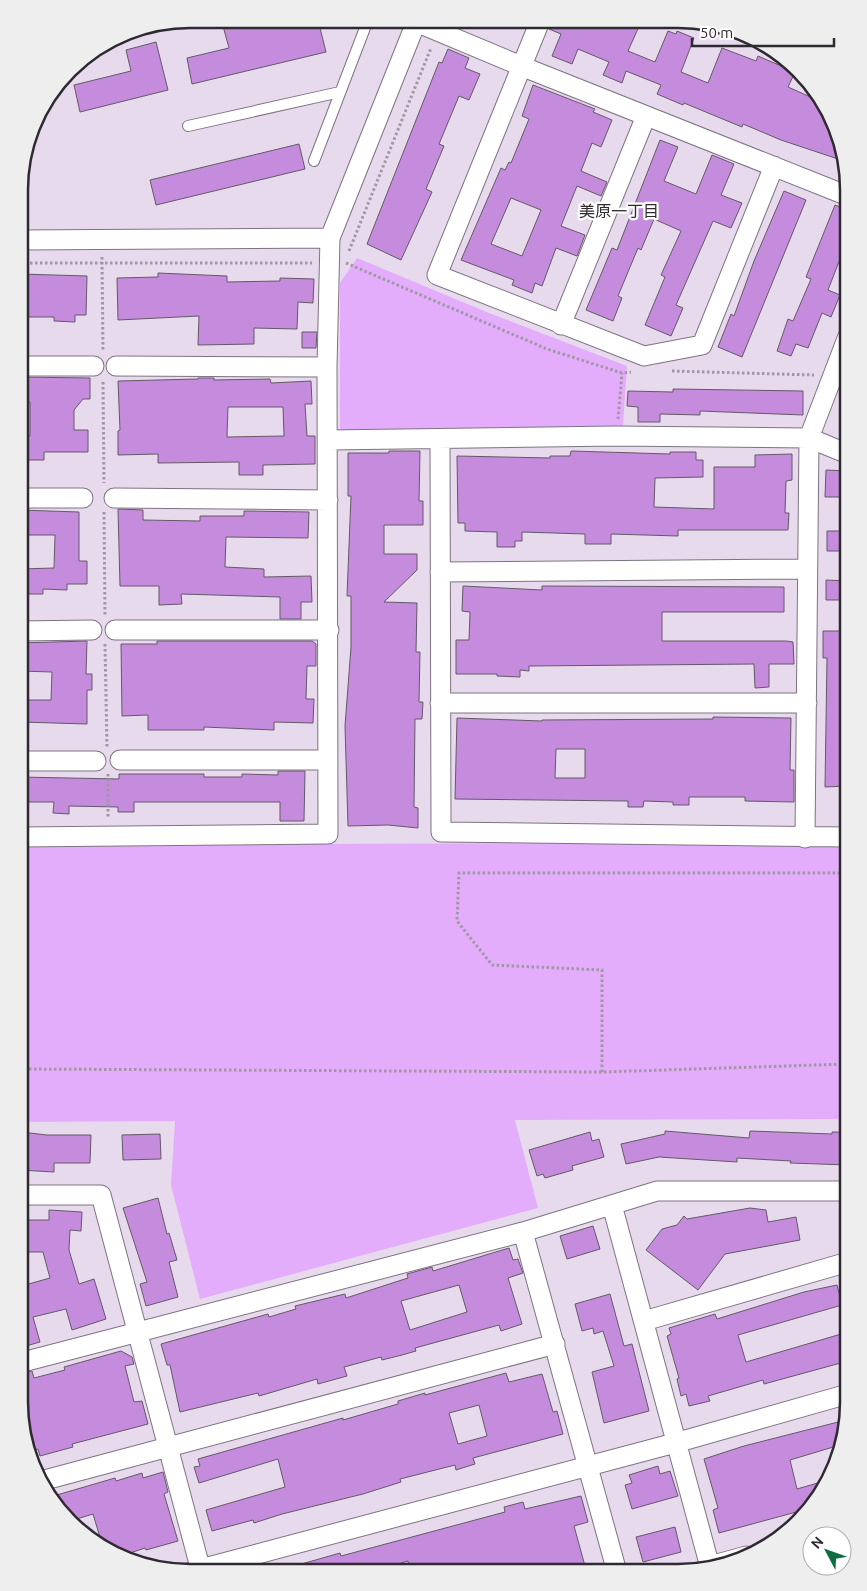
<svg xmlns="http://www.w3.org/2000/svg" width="867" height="1591" font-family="Ubuntu,'Noto Sans JP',sans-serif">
<rect width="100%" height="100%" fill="#e7daec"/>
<!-- green -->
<path fill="#e4adfc" d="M357,258L489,313L627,366L623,426L340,430V283Z
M848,842V1119L515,1120L538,1208L200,1299L171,1185L175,1121L19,1122V845Z"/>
<!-- building -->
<path fill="#c58bdd" stroke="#645968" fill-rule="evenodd" d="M253,19L318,20L326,52L192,84L187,58L229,48L223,26Z
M551,21L641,22L628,51L655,62L668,31L676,34L677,31L694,38L681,72L708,83L722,48L756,61L758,56L795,72L788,87L815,99L839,135L844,161L781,140L743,124L742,127L684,103L683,105L657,94L661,85L626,71L622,83L603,75L609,62L578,49L572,64L552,56L561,34L549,29Z
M156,42L168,90L80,112L74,85L131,71L126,50Z
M448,49L469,58L465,68L480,74L469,100L459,96L439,144L444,146L426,189L432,192L401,260L367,244L439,62L442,63Z
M533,85L595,109L593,112L612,120L601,147L592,143L581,171L607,182L601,196L577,186L561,226L585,235L577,256L556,248L542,286L535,283L532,293L512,285L514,280L461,260L501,168L505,170L509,162L511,163L529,119L522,116ZM511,198L541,210L522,256L491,244Z
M660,140L678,147L664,181L696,194L712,155L734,164L721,195L742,203L731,228L713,221L676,305L683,308L671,336L645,325L665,277L661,275L681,231L654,219L641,250L638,248L618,296L622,298L613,321L586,310L612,248L617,250Z
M299,144L305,169L156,205L150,180Z
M784,191L806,200L742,357L718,347L731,314L734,316L754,261Z
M835,205L848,210V247L845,246L828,290L840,295L831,317L822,313L808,348L796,344L791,356L777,351L788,319L793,321L811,279L806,277Z
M158,273L227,276V282L280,281V278L314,279L313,303L298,302L297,329L254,328V344L198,345L199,316L118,320L117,278L158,277Z
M20,274L87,276L86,315H75V322L54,321V317H20Z
M302,332H317L316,348H302Z
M20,377L90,378V399H83L74,410V430H88V452H44V460H20V436H30V402H20Z
M198,378H214V380L270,379L271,383L311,381L312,404H305L307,436H315V464L263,465V475H239V462L158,463V454L118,455V431L120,430L118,381L198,379ZM228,407H283L284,436L227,437Z
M673,389L803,391V415L700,411V415L660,414V422H638V407L627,406L628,391L673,392Z
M389,451H420L419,501H423V525H384V554H417V570L384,602L417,603L416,652H420L419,702H423L422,719H415L414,807L418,808V828L388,825L348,826L345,726L351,647V596H347L351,496H348V453H389Z
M571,451L670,454V452H696V460H703V477L655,478L654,507L714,509V467H755V455L792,454V480L786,481L785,513H789L788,530H678V536L611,534V544H585V534L522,532V541H515V547H497V532L465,531V523H458L457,456L550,458V456H570Z
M826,470L848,471V497H825Z
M118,509L143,510V520L200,521V516H244V511L309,512L308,538L226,537L225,567L264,569V577L311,576L312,602H301V619H280V597L181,594L182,604L159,605V586H120Z
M20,510L79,512V561H87V584H67V590L43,589V594H20V569L54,568L55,535H20Z
M827,531H848V551H827Z
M826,580L848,581V600H826Z
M463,586L542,590V586L784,587V612H662V641H786L793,642L794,664H769V687L755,688L754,664L529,666V671L520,670V677L497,676V674H456V640H469L470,612L462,611Z
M823,631H848V786L825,787L827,658H823Z
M87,641L86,674H92V690H87V724L20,722V700H51L52,672L20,671V643Z
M157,641H312L316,644V666H307L306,699H314L313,723L274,722V730L204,727V730H148V715L122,716L121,644H157Z
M713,717L791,718L790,770H794V802L745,801V797H689V805H673V802L644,801L643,807H628V801L455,799L457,718L542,721V720L713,719ZM556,749H585V778H555Z
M278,771H305L304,821H280V802H134V812H118V807L69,806V814L53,813L54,802H19V777L119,779V774H204V777H242V774L278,775Z
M665,1131L749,1138L750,1131L832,1134V1132H848V1165L790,1163L791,1161L737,1158V1162L659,1157L626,1164L621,1144L665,1134Z
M21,1132L47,1135H91L90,1163H54V1172L19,1170Z
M590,1132L592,1141L599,1139L604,1157L572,1166L573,1170L545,1178L543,1174L537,1176L529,1150Z
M160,1134L161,1159L123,1160L122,1135Z
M158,1198L167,1234L169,1233L177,1260L169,1262L178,1297L146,1306L140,1284L147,1282L123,1208Z
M750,1208L766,1210L768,1222L796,1217L800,1240L725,1254L698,1290L646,1250L662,1229L677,1225L684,1216L687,1219Z
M49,1210L82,1212L81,1231L70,1230L69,1250L79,1284L94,1279L106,1319L72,1330L66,1309L33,1317L40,1342L26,1346L27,1349L19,1351V1282L24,1281L25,1285L50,1278L43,1252H26V1248H19V1220H49Z
M593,1226L600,1249L567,1259L560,1236Z
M509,1248L513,1260L518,1259L523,1273L508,1278L522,1324L501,1331L499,1325L415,1348L416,1351L402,1355L382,1360L381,1357L344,1367L347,1376L318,1384L317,1379L259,1396L258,1393L180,1412L170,1365H167L161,1344L268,1314L269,1317L296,1309L295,1306L345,1294L346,1298L408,1278L407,1274L432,1267L433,1271ZM459,1285L467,1312L410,1330L401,1301Z
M837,1285L842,1305L738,1335L746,1362L848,1332V1361L764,1384L763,1380L708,1396L710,1401L689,1406L686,1394L681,1396L677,1379L679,1378L667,1336L671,1334L669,1328L715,1314L717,1319L804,1292Z
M610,1294L624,1346L632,1344L649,1411L604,1423L592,1372L614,1366L603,1331L594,1334L593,1328L582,1331L575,1304Z
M121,1351L132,1357L134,1364L125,1366L134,1402L142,1401L148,1424L72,1444L73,1447L40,1456L38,1449L27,1452L19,1401V1374L32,1371L34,1378L65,1370L64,1367Z
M506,1373L509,1382L542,1374L553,1412L557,1411L563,1434L473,1458L475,1464L456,1470L455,1465L400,1479L401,1482L363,1494L282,1514L254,1523L253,1520L212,1531L206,1510L285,1487L278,1459L199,1483L194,1467L200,1466L198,1459L343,1418V1420L398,1404V1401L425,1393V1395ZM479,1405L487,1436L458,1444L449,1413Z
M846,1420L840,1445L790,1460L797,1489L828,1480L811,1508L719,1533L713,1510L718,1508L704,1459L744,1446Z
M658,1466L660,1474L670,1471L678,1496L632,1509L625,1485L632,1483L629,1475Z
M163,1472L168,1492L164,1494L178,1541L146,1550L145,1548L127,1554L102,1544L93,1514L70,1521L54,1505L50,1497L115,1478L116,1481L142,1473L143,1478Z
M581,1496L588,1522L574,1526L585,1566L561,1572L410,1571L408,1561L375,1571H292L291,1567L340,1553L341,1556L505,1512L504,1507L523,1502L525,1509Z
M675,1527L681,1552L643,1562L636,1537Z"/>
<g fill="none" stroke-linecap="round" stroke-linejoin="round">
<defs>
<path id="service" d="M396,20L413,28
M188,126L340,92
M314,161L368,20"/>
<path id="minor" d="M540,21L437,275L644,356L702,345L774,166
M416,22L521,66L848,196
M20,240L330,238L417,20
M561,325L646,116
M20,366H94
M116,366L327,367
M329,440L616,436L809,438L848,454
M440,440L441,832L848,837
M20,498H83
M114,498L328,500
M440,572L807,569
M115,630H329
M20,631L92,630
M440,703H807
M120,760H328
M19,761H96
M19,837L328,834L327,367L330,238
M805,838L809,438L848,336
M19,1195H101L201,1571
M612,1205L710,1567
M523,1232L617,1572
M644,1321L848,1262
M19,1363L523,1232L657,1191H848
M41,1481L555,1344
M710,1566L746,1556
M193,1571L675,1443L848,1394"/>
</defs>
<!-- service casing -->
<use href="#service" stroke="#7e7383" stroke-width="12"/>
<!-- minor casing -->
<use href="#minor" stroke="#7e7383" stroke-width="21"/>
<!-- path -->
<path stroke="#a096a4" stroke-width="3" stroke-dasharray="2.5 2.5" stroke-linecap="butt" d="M349,251L431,48
M102,257L103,351
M20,263H312
M346,263L547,349L622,373L631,372
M672,371L814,375
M103,382L104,483
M618,419L622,373
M104,512L105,616
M105,644L107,748
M108,774V818
M19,1069L602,1072L848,1064
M602,1072V970L492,965L457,921L459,873H848"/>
<!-- service -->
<use href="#service" stroke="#fff" stroke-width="10"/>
<!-- minor -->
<use href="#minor" stroke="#fff" stroke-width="19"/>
</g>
<g text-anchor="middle" stroke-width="4.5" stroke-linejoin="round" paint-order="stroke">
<!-- neighbourhood labels -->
<g font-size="16" fill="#2f2a31" stroke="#fff">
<text x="619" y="217">美原一丁目</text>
</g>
</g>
<!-- crop -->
<path d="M0 0H867V1591H0ZM190 28H678A162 162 0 0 1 840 190V1402A162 162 0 0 1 678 1564H190A162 162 0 0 1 28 1402V190A162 162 0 0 1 190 28Z" fill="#eeeeef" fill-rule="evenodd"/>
<path fill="none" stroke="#2f2a31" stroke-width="2.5" d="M190 28H678A162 162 0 0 1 840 190V1402A162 162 0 0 1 678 1564H190A162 162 0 0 1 28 1402V190A162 162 0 0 1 190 28Z"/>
<!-- north arrow -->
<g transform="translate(827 1551) rotate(311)"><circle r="24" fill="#ffffff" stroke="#acaaad"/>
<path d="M0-4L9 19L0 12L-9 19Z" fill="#0f6d42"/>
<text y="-8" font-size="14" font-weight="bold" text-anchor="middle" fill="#2f2a31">N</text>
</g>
<!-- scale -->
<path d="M692 38v8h142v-8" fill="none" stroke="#2f2a31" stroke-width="2.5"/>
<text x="700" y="38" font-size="15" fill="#2f2a31" stroke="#ffffff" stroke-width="4" paint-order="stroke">50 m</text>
</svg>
